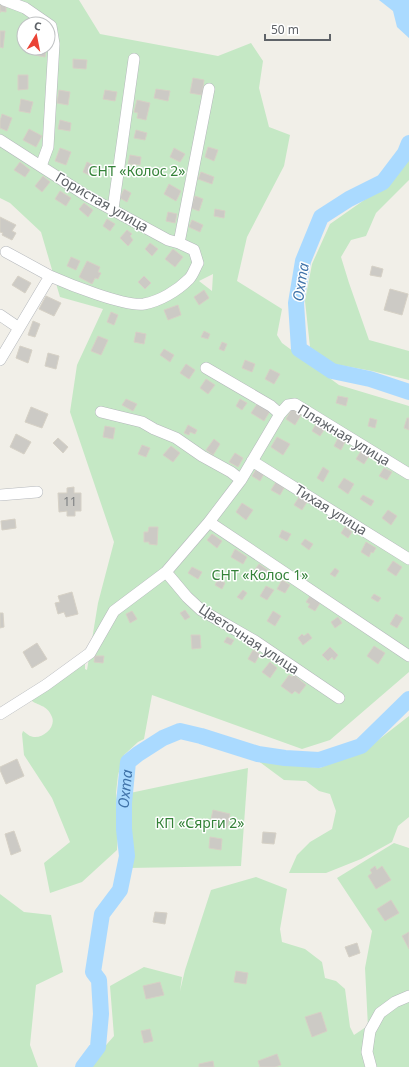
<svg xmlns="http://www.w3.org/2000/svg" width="409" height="1067" font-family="'Noto Sans',sans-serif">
<rect width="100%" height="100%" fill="#f1efe8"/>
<!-- green -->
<path fill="#c5e8c5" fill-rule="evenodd" d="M0,0H79L100,34L218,56L251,43L263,61L259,88L269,127L290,135L284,166L247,237L237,281L282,309L277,335L282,343L339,385L409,406V672L330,740L302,749L152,695L144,739L138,742L124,755L118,775L116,793L119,819L117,850L82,882L50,893L44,863L70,842L52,798L24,755L22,734L23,731C26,733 30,737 34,737C44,738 56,727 52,717C47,704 37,706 31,700L85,663V669L87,670L98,603L114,542L70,412L77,365L103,309L60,297L41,232L10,203L0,198ZM24,24H48V48H24ZM213,274L212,291L199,281Z
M409,154V180L376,213L366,236L351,240L341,257L349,283L369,340L409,351V380L372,371L334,364L310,347L305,301L312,264L330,224L387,184L407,159Z
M409,716V817L398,826L392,842L361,859L326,873H289L297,855L310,842L332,829L336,811L330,794L319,791L306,781L284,780L257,760L282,764L320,768L368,748Z
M248,768L241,866L128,868L130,793Z
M394,843L409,848V1067H367L368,1027L365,968L372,931L337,878Z
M256,877L287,889L280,929L282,942L305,949L322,962L325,978L336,981L345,989L350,1027L354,1035L366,1027L362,1052L365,1067H194V1064V1067H87L114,1036L110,986L144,967L182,977L180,991L185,970L211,890Z
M0,894L24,912L51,915L63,972L36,985L30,1045L38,1067H0Z"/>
<!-- water -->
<path fill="#aadaff" d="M379,0H409V38L397,27L393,11Z"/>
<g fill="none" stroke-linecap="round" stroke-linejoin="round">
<!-- river -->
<g stroke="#aadaff" stroke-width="16">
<path d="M409,143L405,153L383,182L349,199L321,217L303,261L296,303L299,349L332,371L370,379L409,392"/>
<path id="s1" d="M83,1067L98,1047L101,1014L99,980L93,972L102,914L120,890L127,856L124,829V803L128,762L138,754L163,738L180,731L201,736L258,754L285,758L319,760L361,746L409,699"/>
</g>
</g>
<!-- building -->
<path fill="#cccac5" stroke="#d6d1c6" d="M0,5L6,6V12L0,11V13Z
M0,31H5L3,48L0,47Z
M36,48H46L45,57L35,55Z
M73,59L87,60L86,69L73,68Z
M18,75H28V89L18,90Z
M193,78L204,80L202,95L190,93Z
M156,89L170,91L168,101L154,98Z
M59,90L70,92L68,105L57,103Z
M105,90L117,92L115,101L103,99Z
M21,99L33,102L30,113L19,111Z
M137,100L150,103L146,120L137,118L138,113L134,112Z
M2,114L12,118L7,131L0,128V121Z
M60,120L71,123L70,131L58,129Z
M29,129L42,136L36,147L23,140Z
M136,130L147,133L145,140L134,138Z
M208,147L218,150L214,161L205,157Z
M60,148L71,152L66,165L55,161Z
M174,148L185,154L180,162L170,157Z
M130,155L141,157L140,165L128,164Z
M20,162L30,170L25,177L14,170Z
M87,162L93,165L89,175L83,172Z
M201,172L214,177L212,184L198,179Z
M43,176L50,182L42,192L35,186Z
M169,184L181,191L176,201L164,194Z
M124,189L131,193L127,202L120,198Z
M60,191L71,198L66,206L55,199Z
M195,196L203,199L199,211L191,208Z
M84,203L93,210L88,217L79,209Z
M215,209L225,211L224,218L214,216Z
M168,212L177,214L175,223L166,221Z
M0,217L16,225L12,231L16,233L12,240L2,235L3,233L0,232Z
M107,219L115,224L110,231L103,226Z
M192,220L203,225L200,232L189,227Z
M127,230L132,234L130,236L133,240L128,246L120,238Z
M150,243L158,249L152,256L145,249Z
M173,249L183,257L175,267L165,259Z
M71,257L80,261L76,270L67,266Z
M87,261L100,267L98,272L101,273L98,279L95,278L92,284L79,277Z
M372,266L383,269L381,277L370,275Z
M18,276L31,283L25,293L12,285Z
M144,276L151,283L145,289L138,282Z
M390,289L408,294L402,315L384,310Z
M204,290L209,298L199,305L194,297Z
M46,296L61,303L54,316L39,309Z
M178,305L181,315L168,320L164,310Z
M111,312L118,315L114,325L107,322Z
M33,321L40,324L35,337L28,335Z
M204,331L210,334L208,339L201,337Z
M136,332L146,334L144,344L134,342Z
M98,336L108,340L101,355L91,351Z
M222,342L227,344L224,351L219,349Z
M20,346L32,350L28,363L16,358Z
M164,349L174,355L170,362L160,355Z
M48,353L59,356L56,369L45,366Z
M245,360L255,364L252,372L242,368Z
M186,364L195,370L189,379L180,373Z
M270,369L280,374L274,384L265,379Z
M206,379L215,385L208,394L200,388Z
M338,396L348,398L346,406L336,403Z
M126,399L137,404L133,411L122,405Z
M240,399L247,403L242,410L236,406Z
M257,404L270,411L264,421L251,413Z
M31,407L48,414L42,428L25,422Z
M292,409L301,415L295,425L286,419Z
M370,418L377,420L375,428L368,426Z
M407,418H409V430L404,428Z
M316,424L324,430L320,436L312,431Z
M188,425L197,430L195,434L190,432L189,435L184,433Z
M105,426L115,428L113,439L103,437Z
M16,434L31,442L24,454L10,447Z
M277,437L290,444L283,455L271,447Z
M58,438L68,447L63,453L53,443Z
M338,438L345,442L341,450L334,446Z
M214,439L220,444L213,455L206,450Z
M142,445L150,448L146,457L138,454Z
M171,446L180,453L173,462L163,455Z
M361,451L369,456L364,464L356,459Z
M235,453L243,458L238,467L229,462Z
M323,467L329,471L323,482L317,478Z
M257,468L265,472L260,481L252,476Z
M384,468L392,472L387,480L379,476Z
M344,478L354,484L348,494L338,487Z
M276,482L284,488L280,495L271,490Z
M74,487V493H81V511H75V516H67V511L59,512L58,493H67V488Z
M363,495L374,501L371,506L360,499Z
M299,497L307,502L302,510L294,505Z
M242,503L253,510L246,520L236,512Z
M388,510L397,516L391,525L382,518Z
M15,519L16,528L2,530L1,521Z
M149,527H158L157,545L149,544V542H144V532H148Z
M345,527L352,532L348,538L341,533Z
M282,530L291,534L287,541L279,537Z
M212,534L222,541L217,548L207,540Z
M305,539L313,544L309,550L301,544Z
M366,542L376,548L373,553L371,552L369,557L361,552Z
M235,549L247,557L243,564L231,557Z
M393,561L402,567L396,576L387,570Z
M259,564L269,571L264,579L253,572Z
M192,567L202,572L198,579L188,573Z
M335,568L339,571L335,577L330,574Z
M218,579L225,583L222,589L215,585Z
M282,580L290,585L285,593L277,589Z
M266,586L274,590L267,600L260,596Z
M243,590L247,593L242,600L237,597Z
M72,592L78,614L66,617L64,612L58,614L55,603L60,602L58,596Z
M374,594L381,598L378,602L371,598Z
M310,596L320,603L315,611L308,607L310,604L306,602Z
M185,610L190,617L185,620L180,613Z
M132,611L137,619L130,623L126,614Z
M273,611L281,616L275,626L267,621Z
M0,613H3L4,627L0,628Z
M396,614L403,618L397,628L390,624Z
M338,617L342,623L335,628L331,622Z
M308,633L312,638L303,645L298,638L302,634L304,636Z
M191,635H200L201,648L192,649Z
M227,637L234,640L231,645L224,642Z
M37,643L47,659L32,668L23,652Z
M374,646L385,653L378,664L367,656Z
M330,647L338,655L334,660L332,657L328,661L322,655Z
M253,650L260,654L255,663L248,659Z
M95,656H104L103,663L94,662Z
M270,662L277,668L270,678L262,672Z
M289,675L292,677L294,675L306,685L299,694L295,691L292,694L281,686Z
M17,759L24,776L6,784L0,770V767Z
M213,810L230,814L227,828L210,824Z
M14,831L21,851L11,855L5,834Z
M263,832L276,833L274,844L262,843Z
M210,837L222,839L221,850L209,848Z
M375,866L377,870L382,866L391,880L376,889L368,876L372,873L370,870Z
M391,900L399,913L385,921L377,909Z
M155,912L167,913L165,924L153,922Z
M409,932V949L402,936Z
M357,943L360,953L349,957L345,947Z
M236,971L248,973L246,984L234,982Z
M160,982L164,995L146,999L143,986Z
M321,1012L327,1031L312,1037L305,1017Z
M150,1029L153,1041L144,1043L141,1031Z
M277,1054L281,1065L275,1067H260L258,1061Z
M213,1061L214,1067H199V1064Z"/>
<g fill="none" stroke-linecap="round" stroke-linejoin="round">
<defs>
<path id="minor" d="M4,0L25,8L51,26L54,44L48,147L41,166
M0,140L87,196L168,240L179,243L194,250L198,263C195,268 193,275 189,279C177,291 160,301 144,304C125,307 68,284 50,276L0,360
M113,209L134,59
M179,243L209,89
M6,252L50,276
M0,315L19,328
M206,368L271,406L280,414
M101,412L142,422L154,429L176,438L202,456L231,472L241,480
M252,461L409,559
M0,495L37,492
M209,522L409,656
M166,572L187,597L201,610L255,641L339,698
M0,714L46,685L90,653L114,611L166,572L209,522L241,480L280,414L288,405L295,404L409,474
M371,1067L367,1052L370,1031L380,1013L395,1002L409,996"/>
</defs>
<!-- minor casing -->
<use href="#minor" stroke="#b5b8bc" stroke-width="12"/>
<!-- minor -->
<use href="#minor" stroke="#fff" stroke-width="11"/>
</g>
<g text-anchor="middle" stroke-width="3" stroke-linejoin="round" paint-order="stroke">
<!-- number labels -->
<g font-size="12" fill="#7a7d7f">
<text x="70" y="506">11</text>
</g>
<!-- park labels -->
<g font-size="14" fill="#348238" stroke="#fff">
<text x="137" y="176">СНТ «Колос 2»</text>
<text x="260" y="580">СНТ «Колос 1»</text>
<text x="200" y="828">КП «Сярги 2»</text>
</g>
<!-- street labels -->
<g font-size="14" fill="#5f6368" stroke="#fff">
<text transform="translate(102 202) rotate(30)" y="5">Гористая улица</text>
<text transform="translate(344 435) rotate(31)" y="5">Пляжная улица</text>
<text transform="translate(331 510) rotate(32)" y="5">Тихая улица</text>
<text transform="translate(249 639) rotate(33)" y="5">Цветочная улица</text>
</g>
<!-- water labels -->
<g font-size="15" font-style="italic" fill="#4174aa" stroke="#fff">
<text transform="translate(301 282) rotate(-81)" y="5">Охта</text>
<text dy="5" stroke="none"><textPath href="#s1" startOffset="293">Охта</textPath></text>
</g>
</g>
<!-- north arrow -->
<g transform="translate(36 36) rotate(10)"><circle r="19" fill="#ffffff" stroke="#bfc1c3"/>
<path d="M0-3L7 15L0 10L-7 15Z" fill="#ea4335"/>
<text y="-6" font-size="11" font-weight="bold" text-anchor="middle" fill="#5f6368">С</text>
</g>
<!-- scale -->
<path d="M265 34v6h65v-6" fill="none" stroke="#5f6368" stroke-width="2"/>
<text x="271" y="34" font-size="12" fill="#5f6368" stroke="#ffffff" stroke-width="3" paint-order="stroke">50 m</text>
</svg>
